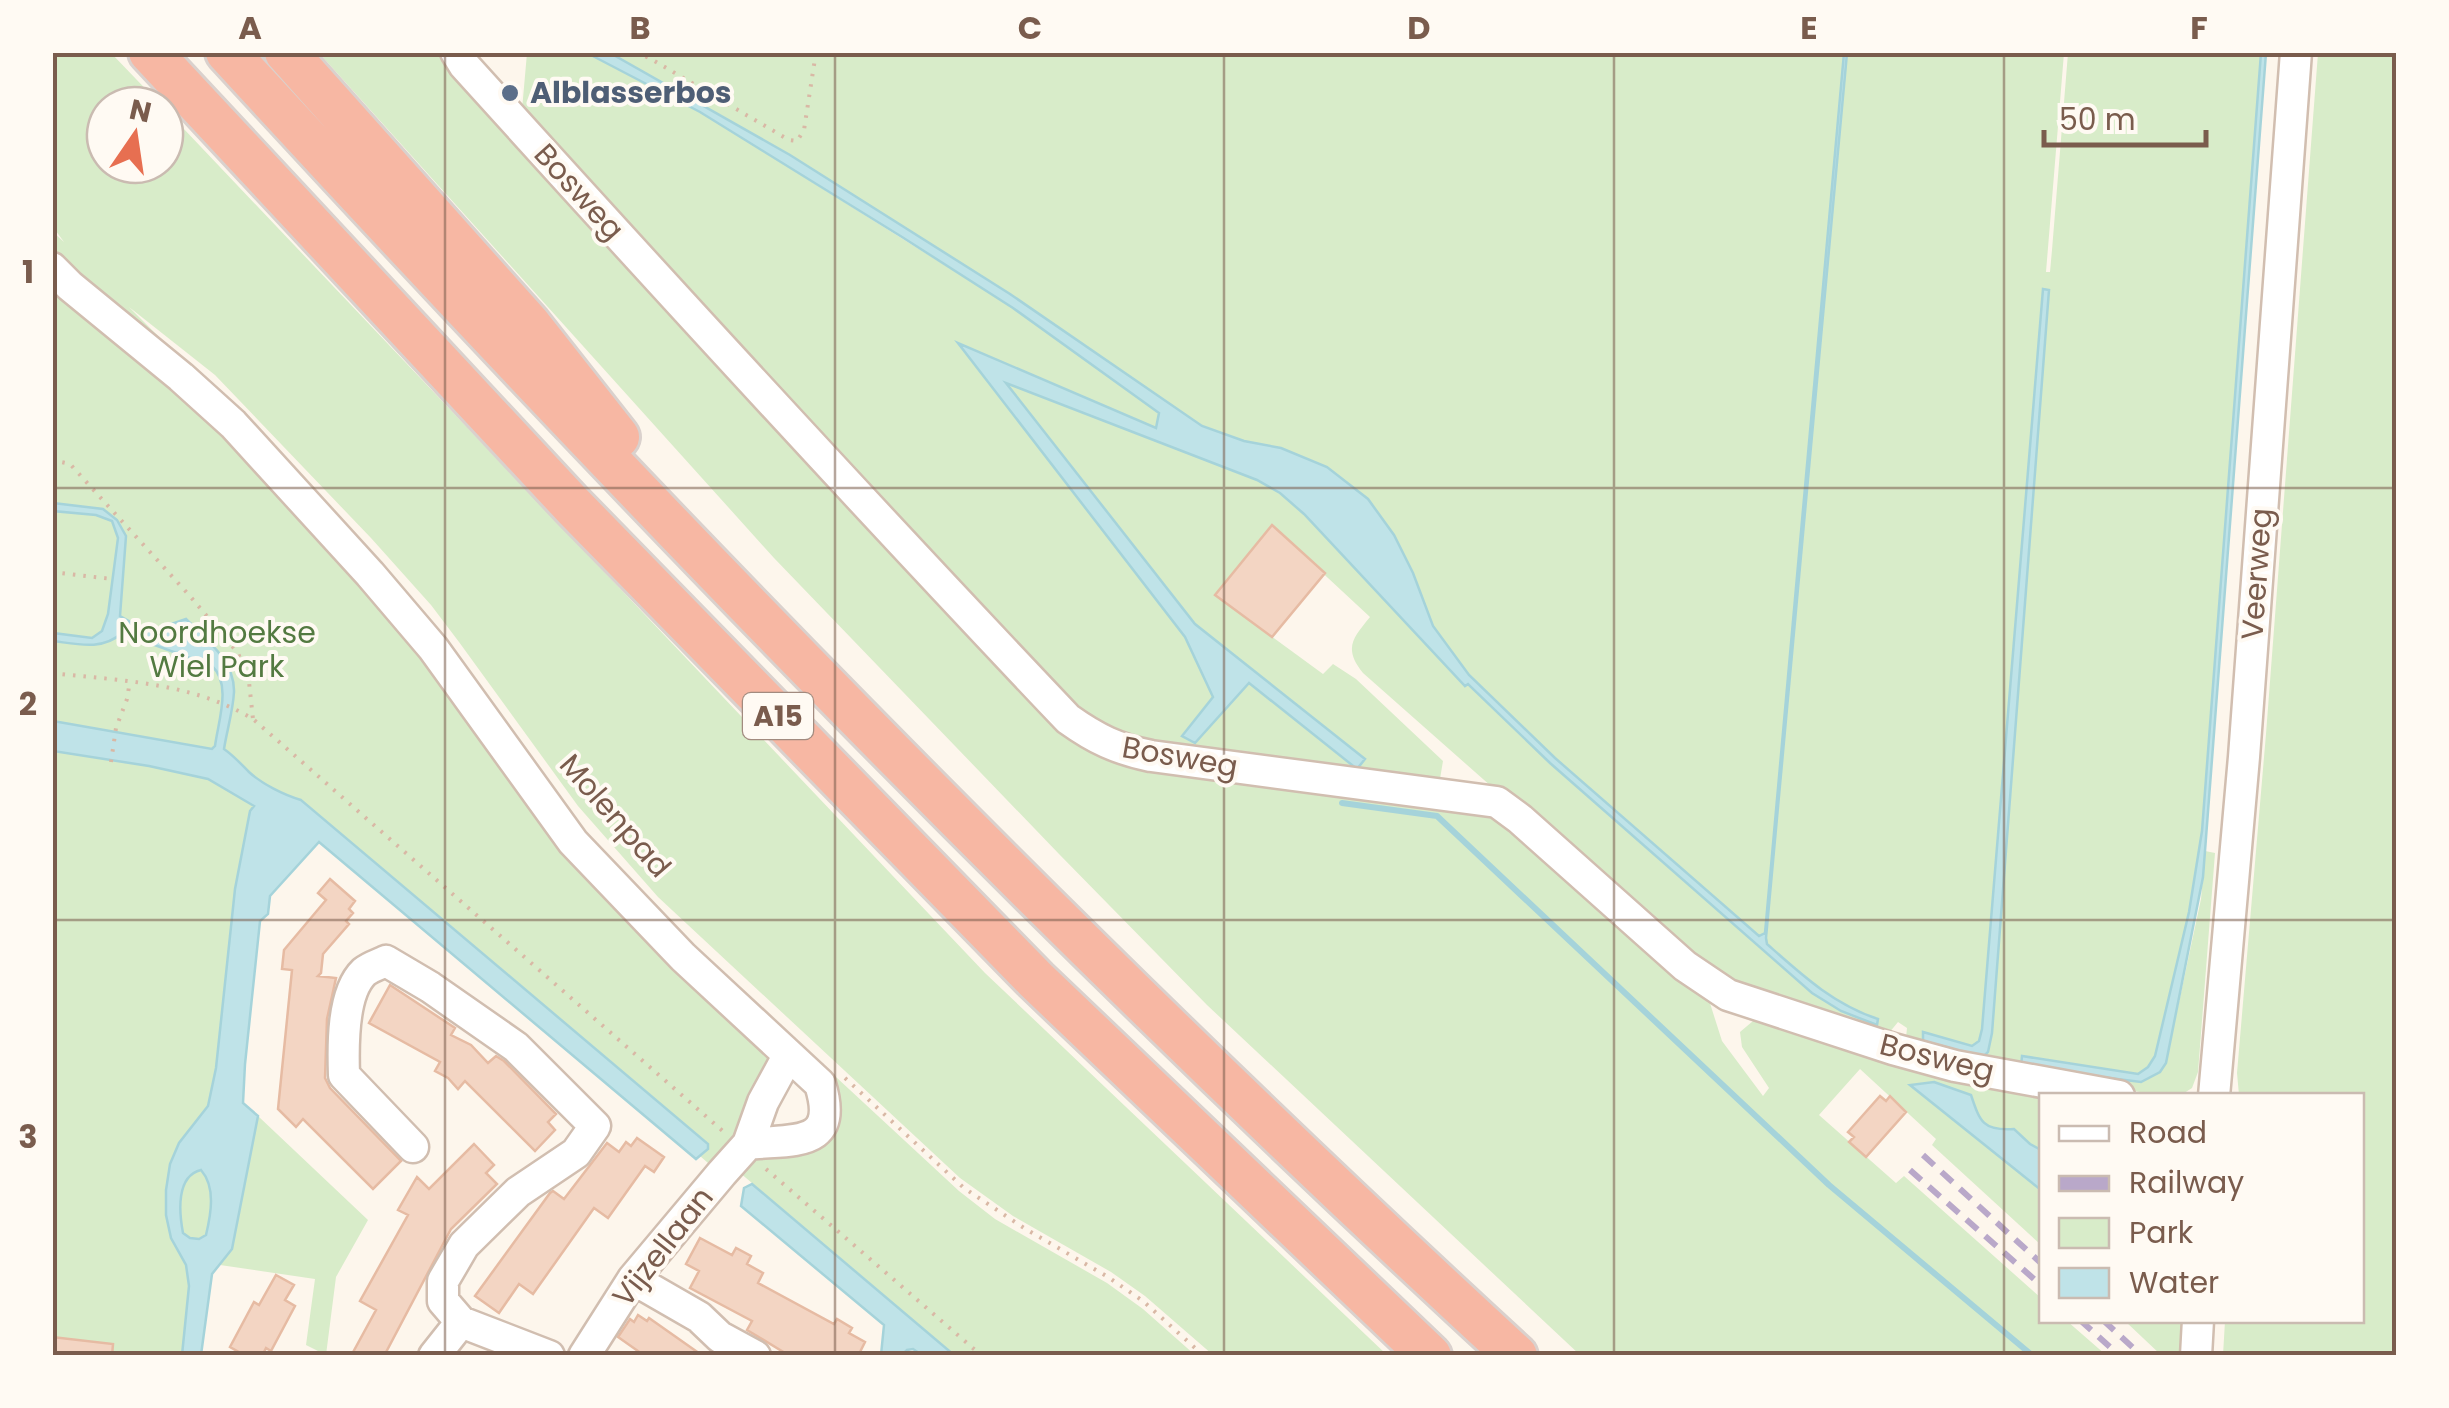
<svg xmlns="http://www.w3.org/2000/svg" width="2449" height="1408" font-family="Poppins,sans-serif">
<rect width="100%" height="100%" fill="#fdf6ec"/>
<!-- green -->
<path fill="#d8ecc9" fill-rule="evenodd" d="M53,53H111L161,105H105V165H165V109L985,973L1387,1355H1213L1145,1296L1111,1272L1013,1216L960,1178L658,897L578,806L459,642L431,605L371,538L215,375L129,307L217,395L545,813L800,1050L715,1169L523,1003L281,802L259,816L199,1355H53V232L64,242L53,227Z
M319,53H448L1076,734L1495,814L1708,997L1722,1041L1763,1096L1769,1088L1742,1047L1740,1032L1753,1021L1778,1015L2042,1096L2041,1150L2030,1144L2014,1130C1983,1131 1980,1122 1971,1095L1911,1086L2041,1190V1245L1932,1145L1936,1139L1860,1069L1819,1115L1896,1183L1904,1176L2041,1298L2042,1320L2067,1321L2106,1355H1580L1207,1005L1059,854L774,558Z
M527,53H587L700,112L1013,308L1160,413L1157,428L960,345L1185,637L1213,697L1183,736L1195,743L1248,683L1356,769L1365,759L1195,624L1004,382L1257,480L1280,493L1304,514L1465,686L1467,684L1550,763L1812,993L1841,1011L1876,1025L1878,1019C1833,1004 1802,975 1767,944L1766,938L1847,53H2064L2046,272H2050L2052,250L2068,53H2261L2202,831L2189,912L2155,1056L2148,1067L2139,1074L2031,1069L2067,1071L2141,1082L2160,1071L2166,1063L2201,899L2205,851L2215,853L2198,1072L2192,1088L2181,1095L2152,1094L1984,1066L1906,1038L1907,1028L1898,1022L1889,1033L1761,999L1682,955L1363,673C1343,648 1353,638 1370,617L1272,526L1215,595L1323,674L1333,664L1356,679L1443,761L1439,785L1131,745L1093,730L521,121ZM2046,289L2049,290L1992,1033L1983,1057L1923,1041L1924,1033L1972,1046L1979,1041L1982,1029Z
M610,53H1844L1765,933L1758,936L1555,758L1469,675L1433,626L1413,573L1368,499L1327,467L1281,448L1244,441L1202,426L1010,294L790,155Z
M2318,53H2396V1355H2223L2225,1321L2362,1320V1096L2239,1095L2237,1073L2266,734Z
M809,1052L959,1191L995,1219L1107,1283L1143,1309L1195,1355H954L739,1172L756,1156L797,1151L830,1084Z
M258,1116L368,1220L336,1277L326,1355L306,1345L315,1279L220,1265L232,1249Z
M2125,1321H2184L2181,1355H2161Z"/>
<!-- water -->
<path fill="#bfe3e8" stroke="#a5d3da" stroke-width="2.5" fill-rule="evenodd" d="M587,53H610L790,155L1010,294L1202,426L1244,441L1281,448L1327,467L1368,499L1394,535L1413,573L1433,626L1469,675L1555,758L1759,936L1765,933L1844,53H1847L1766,938L1767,944C1802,975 1833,1004 1878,1019L1877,1025L1841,1011L1812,993L1550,763L1468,684L1465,686L1304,514L1280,493L1257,480L1006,383L1195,624L1365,759L1357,769L1249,683L1195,743L1182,736L1213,697L1185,637L958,343L1156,428L1159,413L1013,308L902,237L700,112Z
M2261,53H2266L2203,877L2166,1063L2160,1072L2141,1082L2021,1067L2022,1056L2138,1074L2148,1067L2155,1056L2189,912L2202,831Z
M2043,289L2049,290L1992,1033L1988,1052L1983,1057L1923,1041V1032L1972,1046L1979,1041L1982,1029Z
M53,503L103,509L117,520L126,536L120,616L148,632L186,619C206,639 235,661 234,692C233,711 227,730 224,749C234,756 241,764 249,772C262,784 284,795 301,800L708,1144V1149L696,1159L319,842L270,896L268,914L260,921L245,1064L243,1103L258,1116L232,1249L212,1274L201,1355H182L189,1286L186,1265L171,1238L166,1215V1190L170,1164L179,1143L208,1106L216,1068L235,889L250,811L254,806L208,779L149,766L53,751V721L212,749L215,746C218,722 232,684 212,666L122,633C102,651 77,644 53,641V633L92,638L102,631L108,614L118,538L112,521L96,515L53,511ZM201,1170C216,1187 211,1214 206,1235L199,1239L190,1238L183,1233C179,1212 176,1176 201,1170Z
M1934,1082L1971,1095C1980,1122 1983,1131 2014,1129L2030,1144L2041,1150V1190L1910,1085Z
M752,1184L954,1355H922L913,1349L907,1350L902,1355H881L884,1325L741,1206L744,1188Z"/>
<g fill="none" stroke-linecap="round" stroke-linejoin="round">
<!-- stream -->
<path stroke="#a5d3da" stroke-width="6" d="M1342,803L1437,816L1829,1185L2033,1356"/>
</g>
<!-- building -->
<path fill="#f3d5c3" stroke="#e6bba3" stroke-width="2.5" d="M1272,525L1325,573L1272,637L1215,595Z
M330,879L355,901L349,909L353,913L346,921L349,924L323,954L321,973L318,976L336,978L327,1019L325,1078L330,1088L401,1161L373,1189L303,1119L296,1127L278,1109L292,970L282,969L284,950L326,900L318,893Z
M390,985L455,1028L451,1035L471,1045L488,1063L496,1056L504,1061L556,1114L548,1122L555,1130L535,1151L465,1081L458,1089L448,1078L435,1071L440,1062L369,1023Z
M1880,1096L1886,1101L1890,1096L1906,1112L1866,1157L1849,1142L1854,1137L1848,1132Z
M637,1138L664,1157L654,1172L645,1166L608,1218L594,1208L533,1294L519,1284L499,1313L475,1296L550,1193L553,1191L564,1199L607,1143L619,1152L626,1142L631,1146Z
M474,1144L494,1165L486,1173L497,1184L451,1229L384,1356H351L376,1310L360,1301L408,1215L398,1210L417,1177L429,1189Z
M700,1238L732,1255L736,1248L751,1256L747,1264L763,1273L758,1283L834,1324L837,1319L852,1328L849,1333L865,1342L858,1356H790L747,1330L752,1321L690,1288L699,1271L686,1264Z
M276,1275L294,1285L285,1300L295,1306L271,1351L266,1348L262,1356H246L230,1347L254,1302L259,1305Z
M638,1315L647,1321L649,1318L703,1356H645L618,1337L630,1319L634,1322Z
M52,1337L113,1344L112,1356H52Z"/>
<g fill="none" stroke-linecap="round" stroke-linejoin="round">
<defs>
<path id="minor" d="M456,52L464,65C663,285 864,504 1068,719C1096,739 1117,749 1151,756L1497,802L1520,819L1685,966L1728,995L1893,1049L1955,1066L2119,1096
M52,268L70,286L181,377L233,424L370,574L433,648L573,842L683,957L820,1084C840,1148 794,1139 748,1144L763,1102L788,1056
M2214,1096L2244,757L2296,52
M413,1147L344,1075C343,1047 342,993 364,972C370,967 380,964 386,961L430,987L516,1047L595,1126L576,1153L518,1192L464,1245L443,1281V1301L461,1322L549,1356
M633,1279L699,1317L720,1337L755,1356
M434,1356L461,1322
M584,1356L633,1279L722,1173L748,1144
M2196,1356L2198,1320"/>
<path id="highway" d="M150,52L572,505L1036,980L1430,1356
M227,52C641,503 1066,942 1516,1356
M286,52L529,324L618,437"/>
</defs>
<!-- minor casing -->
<use href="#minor" stroke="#d1beb0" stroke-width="35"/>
<!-- highway casing -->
<use href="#highway" stroke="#dad1cd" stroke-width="48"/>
<!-- path -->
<path stroke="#d9b8a5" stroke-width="4" stroke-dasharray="2.5 8" stroke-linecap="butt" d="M636,52L651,59L789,140L797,141L804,130L816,52
M52,460L70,464L189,595L238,653L249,682L253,719
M52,572L112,579
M52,673C122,681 191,682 253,719L725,1133
M111,762L116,728L127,699L130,681
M845,1078L964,1188L1024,1228L1108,1277L1143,1301L1204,1356
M766,1169L982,1356"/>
<!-- minor -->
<use href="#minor" stroke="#fff" stroke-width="30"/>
<!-- highway -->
<use href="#highway" stroke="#f7b7a3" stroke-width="42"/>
<!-- rail -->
<path stroke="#b9a8c9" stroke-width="6" stroke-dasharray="15 10" stroke-linecap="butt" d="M1923,1155L2042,1264
M1910,1170L2042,1286
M2080,1320L2120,1356
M2103,1320L2142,1356"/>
</g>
<!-- grid -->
<path fill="none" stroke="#7a5c4d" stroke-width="2.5" stroke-opacity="0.55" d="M445,52V1356M835,52V1356M1224,52V1356M1614,52V1356M2004,52V1356M52,488H2396M52,920H2396"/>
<!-- markers -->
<circle fill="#5c6f8a" stroke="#fffaf3" stroke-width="4" cx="510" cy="93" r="10"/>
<g text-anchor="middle" stroke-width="8" stroke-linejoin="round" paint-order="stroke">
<!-- shield labels -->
<rect fill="#fffaf3" stroke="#a28b7f" stroke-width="2.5" x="743" y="693" width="70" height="46" rx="8"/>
<g font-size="28" font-weight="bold" fill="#7a5c4d">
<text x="778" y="726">A15</text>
</g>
<!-- service labels -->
<g font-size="30" font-weight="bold" fill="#4e5e75" stroke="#fffaf3" text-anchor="start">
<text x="530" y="103">Alblasserbos</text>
</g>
<!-- street labels -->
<g font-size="30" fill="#7a5c4d" stroke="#fffaf3">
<text transform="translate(579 192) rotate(48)" y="10">Bosweg</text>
<text transform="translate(2257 574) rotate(-86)" y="10">Veerweg</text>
<text transform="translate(1180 757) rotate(10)" y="10">Bosweg</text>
<text transform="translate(615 816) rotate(49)" y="10">Molenpad</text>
<text transform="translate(1937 1058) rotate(14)" y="10">Bosweg</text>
<text transform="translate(663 1247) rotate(-52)" y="10">Vijzellaan</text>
</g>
<!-- park labels -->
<g font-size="30" fill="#537a41" stroke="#fffaf3">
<text x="217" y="643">Noordhoekse<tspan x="217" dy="34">Wiel Park</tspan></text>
</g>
</g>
<!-- border -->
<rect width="2449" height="1408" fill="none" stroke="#fffaf3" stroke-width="110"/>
<!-- legend -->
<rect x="2039" y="1093" width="325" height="230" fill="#fffaf3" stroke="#cabbb1" stroke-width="2.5"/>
<rect x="2059" y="1126" width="50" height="15" fill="#ffffff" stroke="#cabbb1" stroke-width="2.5"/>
<text x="2129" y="1143" font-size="30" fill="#7a5c4d">Road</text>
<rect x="2059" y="1176" width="50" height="15" fill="#b9a8c9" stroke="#cabbb1" stroke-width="2.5"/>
<text x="2129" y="1193" font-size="30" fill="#7a5c4d">Railway</text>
<rect x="2059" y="1218" width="50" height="30" fill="#d8ecc9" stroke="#cabbb1" stroke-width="2.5"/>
<text x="2129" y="1243" font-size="30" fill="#7a5c4d">Park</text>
<rect x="2059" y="1268" width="50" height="30" fill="#bfe3e8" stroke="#cabbb1" stroke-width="2.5"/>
<text x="2129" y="1293" font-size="30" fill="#7a5c4d">Water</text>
<!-- north arrow -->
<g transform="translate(135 135) rotate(13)"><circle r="48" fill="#fffaf3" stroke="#cabbb1" stroke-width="2.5"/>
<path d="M0-8L18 38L0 25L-18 38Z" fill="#e76f51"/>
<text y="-15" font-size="28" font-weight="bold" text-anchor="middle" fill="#7a5c4d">N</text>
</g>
<!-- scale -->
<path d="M2044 130v15h162v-15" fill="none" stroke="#7a5c4d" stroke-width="5"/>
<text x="2059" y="130" font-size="30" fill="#7a5c4d" stroke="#fffaf3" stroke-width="8" paint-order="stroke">50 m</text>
<rect x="55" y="55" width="2339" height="1298" fill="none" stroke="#7a5c4d" stroke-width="4"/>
<g font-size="32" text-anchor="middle" font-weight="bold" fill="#7a5c4d">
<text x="250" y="39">A</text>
<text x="640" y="39">B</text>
<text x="1030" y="39">C</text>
<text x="1419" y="39">D</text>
<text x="1809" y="39">E</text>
<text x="2199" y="39">F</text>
<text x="28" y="283">1</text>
<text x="28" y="715">2</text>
<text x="28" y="1148">3</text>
</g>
</svg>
